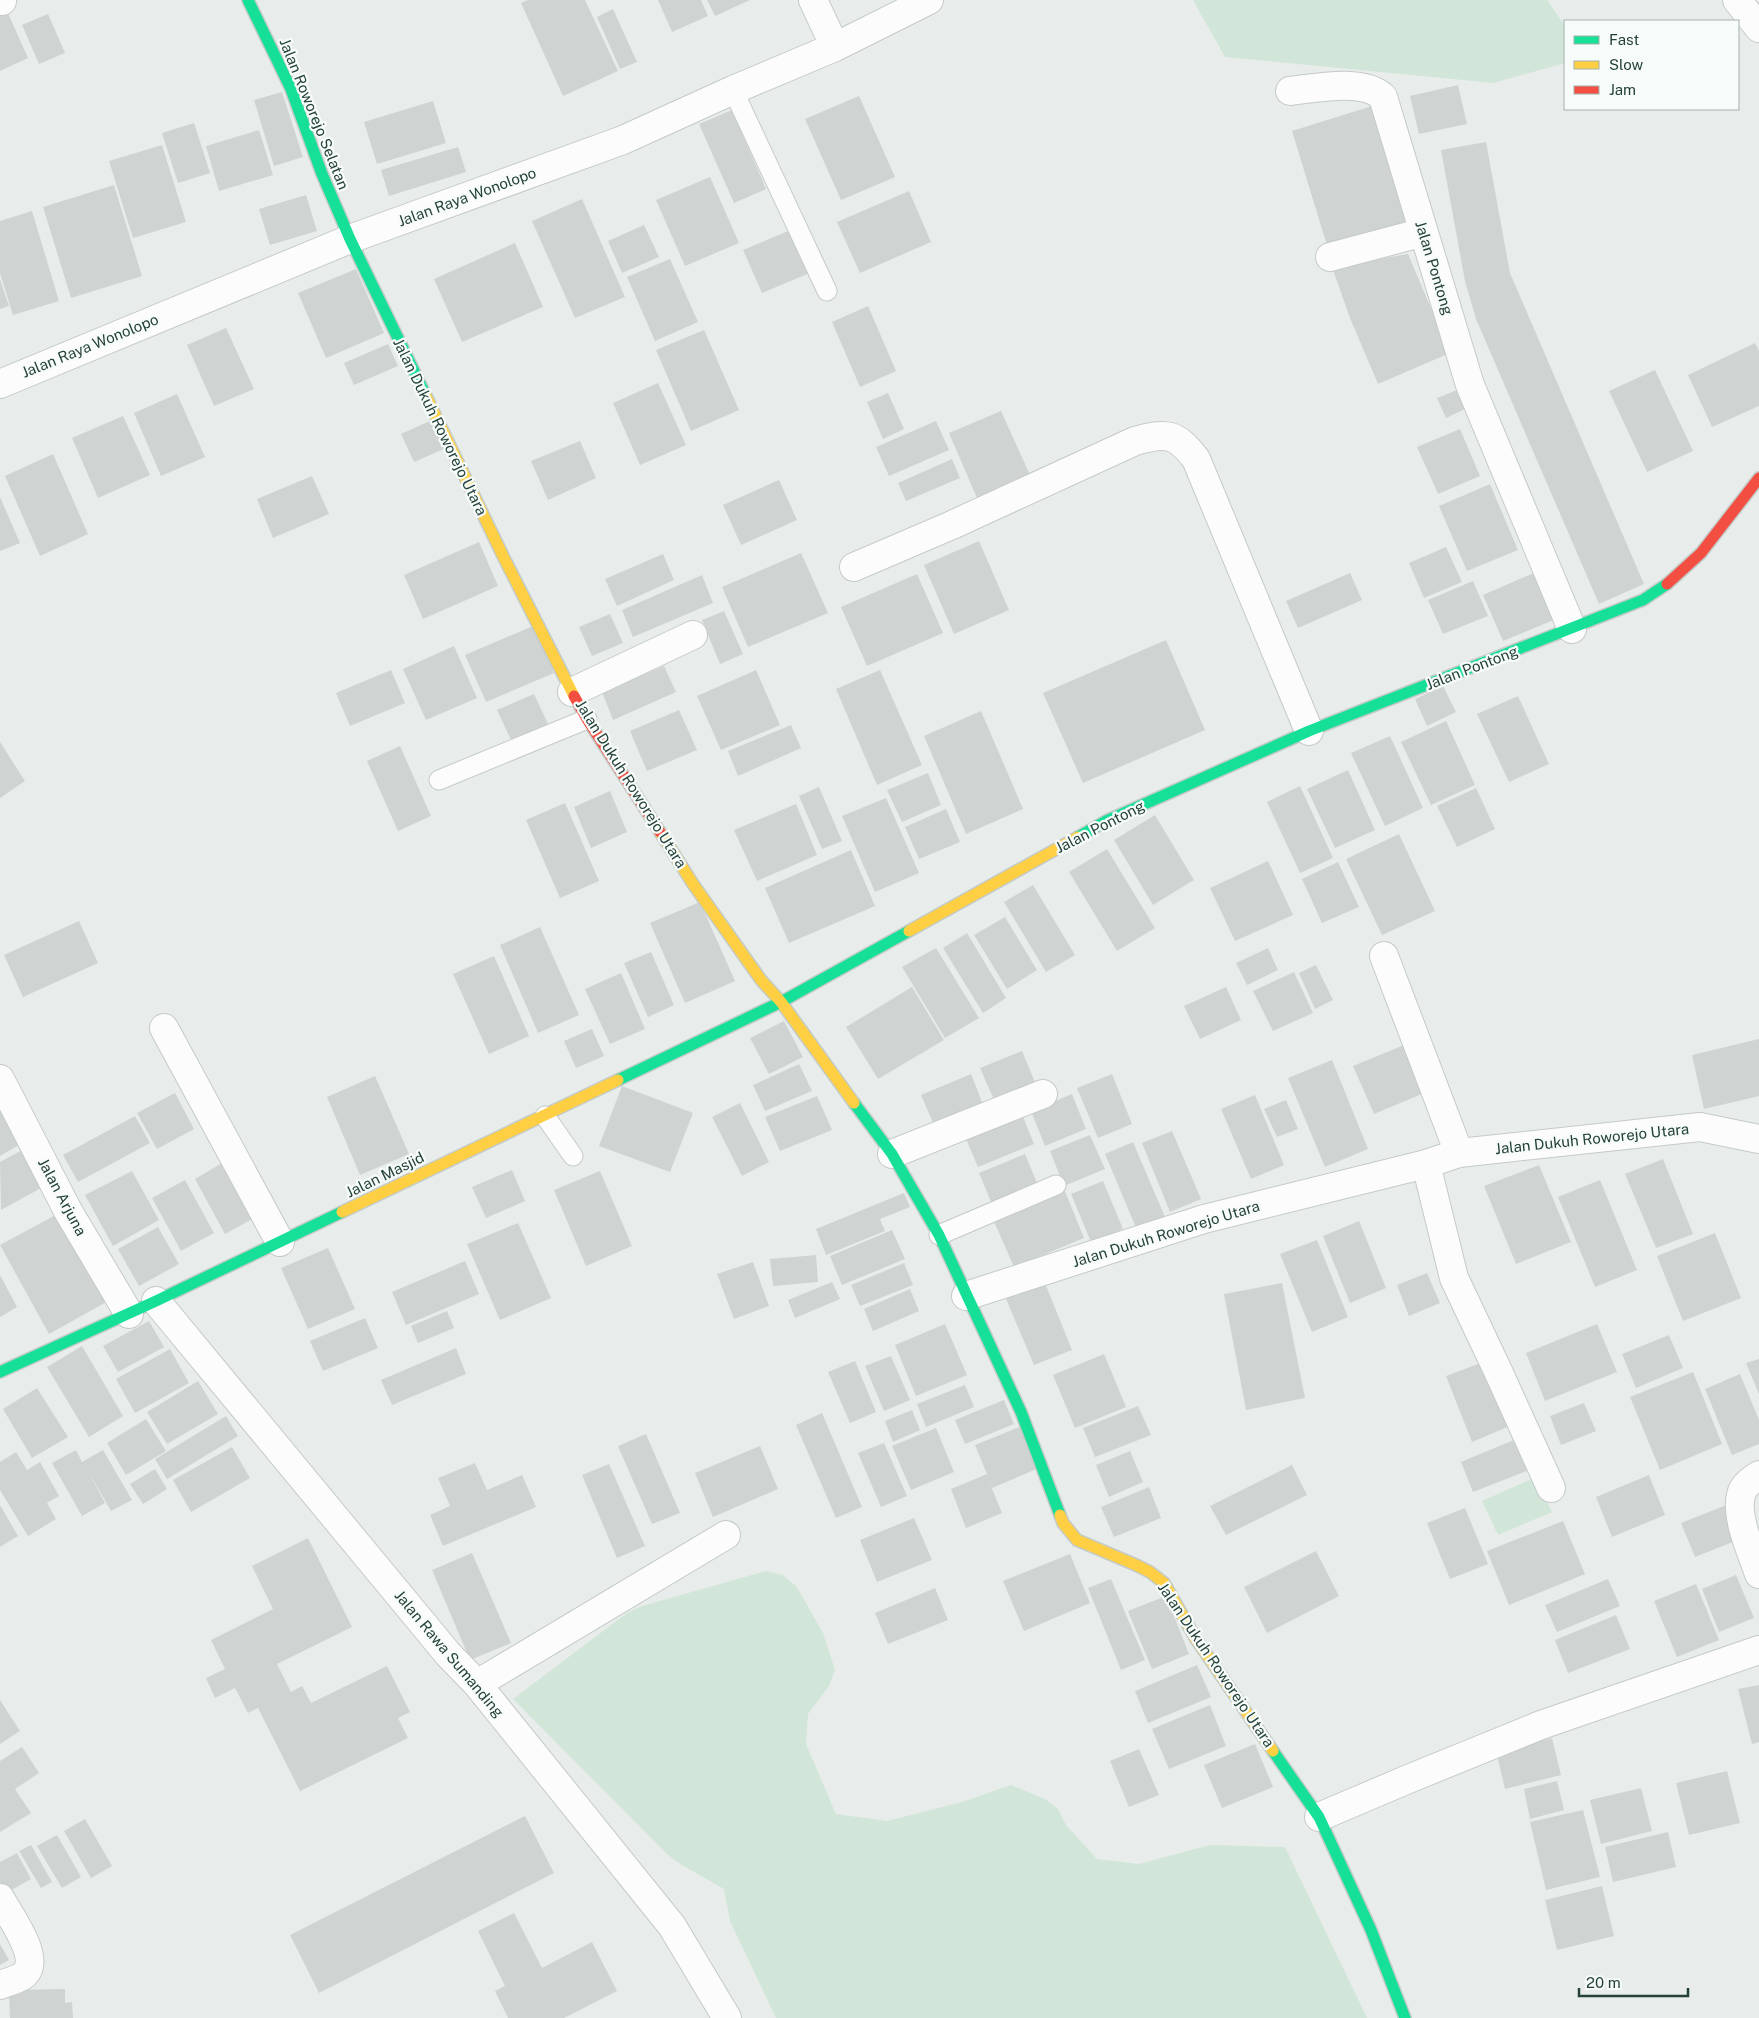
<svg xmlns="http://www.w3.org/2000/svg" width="1759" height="2018" font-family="'Public Sans',sans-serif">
<rect width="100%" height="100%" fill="#e8edeb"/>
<!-- green -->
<path fill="#d1e6d8" d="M1193,0H1547L1565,26V63L1493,83L1225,57Z
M1536,1477L1552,1512L1498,1535L1482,1501Z
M766,1571L783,1575L797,1587L823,1633L835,1670L829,1686L808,1714L806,1744L836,1814L887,1821L962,1802L1011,1785L1045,1799L1058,1809L1066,1825L1097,1859L1139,1864L1210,1845L1285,1847L1367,2018H776L730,1921L724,1889L680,1864L667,1854L513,1699L627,1613L642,1606Z"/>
<!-- building -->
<path fill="#cfd4d2" d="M528,0H585L618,71L563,96L521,3Z
M658,0H701L708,16L672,32Z
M707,0H750L715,16Z
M613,9L637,62L620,69L597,17Z
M7,11L28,58L0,71V14Z
M48,14L65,53L39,64L22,25Z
M1458,85L1467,124L1419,134L1410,96Z
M282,92L303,157L274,166L254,100Z
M859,96L895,177L841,200L805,119Z
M433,101L446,143L377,164L364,122Z
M1372,106L1410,228L1329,252L1292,131Z
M732,110L766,189L734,203L699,124Z
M194,123L210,173L178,183L162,133Z
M259,130L273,175L219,191L206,146Z
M1486,142L1510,273L1644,584L1599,604L1476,319L1465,281L1441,150Z
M162,145L186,222L133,238L109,161Z
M458,147L466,172L389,196L381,170Z
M710,177L739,243L685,266L656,200Z
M114,185L142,276L71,298L43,207Z
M909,191L931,242L860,273L837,222Z
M306,195L317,231L270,245L259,209Z
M582,199L625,297L575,318L532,221Z
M32,211L59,301L13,315L0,273V221Z
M644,225L659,257L622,273L608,241Z
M793,229L812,272L762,293L743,250Z
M515,243L543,307L462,342L434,279Z
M1408,254L1450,353L1378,384L1350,318L1332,267Z
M670,259L698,322L655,341L627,277Z
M356,269L384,333L326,358L298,293Z
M0,279L9,306L0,309Z
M868,306L896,371L860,387L832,322Z
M226,328L254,389L214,406L187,345Z
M704,330L739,410L691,431L656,350Z
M1755,343L1759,351V406L1712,427L1688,375Z
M388,344L398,366L354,385L344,363Z
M1655,370L1693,451L1647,472L1609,391Z
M658,383L686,445L640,465L613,403Z
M1457,390L1465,409L1446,418L1437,398Z
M888,393L904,429L883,439L867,402Z
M177,394L205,457L161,476L134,413Z
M1001,411L1030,475L977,498L949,433Z
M123,416L150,475L98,498L72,438Z
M432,420L444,449L414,462L401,434Z
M936,421L949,450L889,476L876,447Z
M1460,429L1480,476L1438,494L1417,447Z
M580,441L596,478L548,500L531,461Z
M53,454L88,534L40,556L5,476Z
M952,459L960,478L906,501L898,483Z
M312,476L329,514L273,538L257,499Z
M779,480L797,520L741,545L723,505Z
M1490,484L1518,550L1467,571L1439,506Z
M0,497L20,543L0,551Z
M979,541L1009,610L954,634L924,565Z
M479,542L498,586L423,619L404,575Z
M1446,547L1462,582L1424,598L1409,563Z
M801,553L828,613L748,647L722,587Z
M663,554L674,580L617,606L605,579Z
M1536,572L1556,619L1503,641L1483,595Z
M1350,573L1362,600L1298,628L1286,601Z
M917,574L943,633L867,666L841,607Z
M702,575L713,603L633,637L622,610Z
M1473,581L1488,616L1443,634L1428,600Z
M724,611L743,654L720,664L702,620Z
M610,614L623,643L592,656L579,627Z
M533,626L554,673L486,702L465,655Z
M1166,640L1205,730L1083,783L1043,693Z
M454,646L477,698L426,720L403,669Z
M664,666L676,692L613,720L602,692Z
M391,670L405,703L350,726L336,693Z
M756,670L780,725L721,750L697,696Z
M880,670L922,765L877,785L836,689Z
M1443,686L1456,712L1427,726L1415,699Z
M534,694L549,726L512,742L497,710Z
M1518,696L1549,764L1509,782L1477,714Z
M679,710L697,750L647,771L630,731Z
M981,711L1023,809L966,834L924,736Z
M1446,721L1475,785L1431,805L1401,742Z
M791,725L801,748L738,776L728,751Z
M1390,736L1423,808L1385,826L1351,753Z
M0,742L25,781L0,798Z
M400,746L431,816L398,831L367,761Z
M1348,770L1375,830L1335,848L1307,789Z
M928,773L941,805L902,822L887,790Z
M1300,786L1333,858L1300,873L1267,802Z
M819,787L842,841L822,849L799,796Z
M1476,788L1495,829L1457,847L1437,806Z
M610,791L627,832L591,848L574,807Z
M886,798L919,873L875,892L842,816Z
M565,803L599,881L560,898L526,820Z
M796,804L817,855L757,881L734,830Z
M946,809L960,842L919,859L905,827Z
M1155,815L1194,880L1153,905L1114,840Z
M1399,834L1435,911L1382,935L1346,859Z
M1107,849L1155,928L1117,951L1069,872Z
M851,850L875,906L789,943L765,888Z
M1268,861L1293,915L1235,941L1210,888Z
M1338,862L1359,907L1322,923L1302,879Z
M1033,885L1075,955L1046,972L1004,902Z
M700,902L735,981L685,1003L650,923Z
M1005,917L1037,970L1007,989L974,935Z
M79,921L98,963L23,997L4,955Z
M540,927L579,1015L538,1033L500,945Z
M967,933L1006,998L983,1013L943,948Z
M936,948L979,1018L945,1038L902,967Z
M1268,948L1278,970L1247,985L1236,963Z
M651,952L674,1005L648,1017L624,963Z
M494,956L529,1036L489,1054L453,974Z
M1316,965L1333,1000L1315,1009L1299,973Z
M1294,972L1313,1013L1273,1031L1253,991Z
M621,973L645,1029L610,1044L585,989Z
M912,987L944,1040L878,1079L846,1027Z
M1226,987L1241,1020L1200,1039L1184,1006Z
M784,1021L803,1057L769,1074L750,1038Z
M592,1029L604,1056L576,1068L564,1041Z
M1759,1039V1096L1704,1109L1692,1055Z
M1409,1043L1429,1091L1374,1114L1353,1066Z
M1022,1051L1039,1092L998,1109L980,1068Z
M1332,1060L1368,1149L1325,1167L1288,1078Z
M799,1064L812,1091L765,1111L753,1085Z
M971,1074L986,1112L937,1132L921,1095Z
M1112,1074L1132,1124L1098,1138L1077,1088Z
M375,1076L409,1154L360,1175L327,1097Z
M622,1086L693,1113L670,1172L599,1146Z
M175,1093L194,1129L157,1149L137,1113Z
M1072,1094L1086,1129L1045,1146L1031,1111Z
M1255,1095L1284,1165L1251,1179L1221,1109Z
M817,1096L832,1130L780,1151L765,1117Z
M1286,1100L1298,1129L1277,1137L1264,1109Z
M740,1103L769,1162L742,1176L712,1117Z
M1020,1109L1034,1144L978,1167L963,1132Z
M0,1110L19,1145L0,1156Z
M135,1116L150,1143L78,1182L63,1155Z
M1172,1131L1201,1199L1170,1212L1142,1143Z
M1090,1135L1105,1169L1064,1186L1050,1151Z
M1133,1142L1165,1217L1137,1230L1105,1154Z
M22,1150L43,1187L1,1210L0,1162Z
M1025,1154L1038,1185L992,1204L979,1173Z
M1663,1159L1693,1234L1656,1248L1625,1174Z
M227,1160L258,1216L225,1234L195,1179Z
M1539,1165L1571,1242L1516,1264L1484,1186Z
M512,1170L525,1201L486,1218L472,1187Z
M132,1171L159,1220L113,1246L85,1195Z
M600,1171L632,1246L586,1266L554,1190Z
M185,1180L214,1233L181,1251L152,1198Z
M1600,1180L1637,1270L1595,1287L1558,1197Z
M1103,1181L1123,1229L1091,1242L1071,1194Z
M1064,1189L1084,1238L1014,1267L992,1217Z
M904,1193L910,1207L880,1219L885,1231L826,1255L816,1229Z
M61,1212L110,1300L49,1334L0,1245Z
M1359,1221L1386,1288L1350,1303L1323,1236Z
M518,1223L551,1298L500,1320L467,1244Z
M158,1227L179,1264L139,1286L118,1249Z
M892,1230L905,1259L842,1285L830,1256Z
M1715,1233L1741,1298L1683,1321L1657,1256Z
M1317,1240L1348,1317L1312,1332L1280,1254Z
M328,1248L355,1309L308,1329L281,1268Z
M816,1255L818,1282L773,1286L770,1259Z
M465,1261L479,1294L406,1325L392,1292Z
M753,1262L769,1306L734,1319L717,1274Z
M904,1263L913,1285L860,1306L851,1285Z
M1427,1273L1440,1303L1409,1316L1397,1285Z
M0,1275L17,1307L0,1317Z
M1043,1278L1072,1350L1034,1365L1004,1294Z
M832,1282L840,1299L795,1318L788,1300Z
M1282,1283L1305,1398L1246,1410L1224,1294Z
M910,1289L919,1311L873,1331L864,1309Z
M447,1311L454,1328L418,1343L411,1326Z
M365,1318L378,1348L323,1371L310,1341Z
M149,1321L164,1347L118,1372L103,1346Z
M945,1324L967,1375L916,1396L895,1345Z
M1597,1324L1617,1372L1545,1401L1526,1353Z
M1669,1335L1683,1368L1636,1388L1622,1354Z
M82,1346L123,1416L89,1437L47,1367Z
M456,1348L466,1374L392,1405L381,1380Z
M170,1349L189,1383L135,1413L116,1379Z
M1104,1354L1126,1407L1075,1428L1053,1375Z
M891,1356L910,1400L884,1411L865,1366Z
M1759,1359V1394L1746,1363Z
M855,1361L876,1412L850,1423L828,1372Z
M1486,1361L1512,1425L1472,1442L1446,1376Z
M1693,1372L1722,1444L1660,1470L1630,1397Z
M1740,1374L1759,1420V1444L1732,1455L1705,1389Z
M198,1381L218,1414L167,1444L147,1412Z
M965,1385L974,1407L926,1427L917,1404Z
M37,1388L68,1437L32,1458L3,1409Z
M1004,1400L1014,1424L965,1444L955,1420Z
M1584,1403L1596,1431L1561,1445L1550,1416Z
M1138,1406L1151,1435L1095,1457L1083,1428Z
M912,1410L920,1430L893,1442L885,1421Z
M822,1413L862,1507L836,1518L796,1425Z
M226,1416L238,1436L167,1479L155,1459Z
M146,1419L166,1451L126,1475L107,1443Z
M1022,1426L1039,1468L992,1488L988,1479L1002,1513L966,1528L951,1489L987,1474L975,1445Z
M936,1428L954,1472L911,1490L892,1446Z
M646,1434L680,1513L652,1524L618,1446Z
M1521,1437L1534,1468L1473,1492L1461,1462Z
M884,1443L907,1496L881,1507L858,1453Z
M760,1446L778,1489L713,1517L695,1473Z
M232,1447L250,1478L191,1512L173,1480Z
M76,1450L82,1462L103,1450L132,1500L111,1511L88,1471L105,1503L82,1516L52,1463Z
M1130,1451L1143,1482L1109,1497L1096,1465Z
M16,1452L27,1470L40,1462L59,1496L47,1503L56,1519L28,1536L0,1490V1462Z
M475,1463L487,1490L522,1475L536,1507L443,1546L430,1515L450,1506L438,1478Z
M609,1464L645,1546L617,1558L582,1475Z
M1292,1465L1307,1495L1226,1535L1210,1506Z
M155,1469L167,1489L143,1504L130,1484Z
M1649,1475L1665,1515L1612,1537L1596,1497Z
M1149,1487L1161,1518L1114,1537L1101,1507Z
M1729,1504L1743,1538L1695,1557L1681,1523Z
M0,1505L18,1536L0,1547Z
M1465,1508L1488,1564L1450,1579L1427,1523Z
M914,1518L932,1560L877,1582L860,1540Z
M1563,1521L1585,1574L1509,1605L1487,1551Z
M308,1538L352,1627L277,1664L291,1692L302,1686L311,1703L387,1666L410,1712L398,1718L408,1738L300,1791L258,1708L248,1713L235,1688L215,1698L206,1678L225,1669L211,1640L273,1609L252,1566Z
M1316,1551L1339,1596L1267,1633L1244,1587Z
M472,1553L511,1643L470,1660L432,1570Z
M1070,1554L1090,1603L1024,1631L1003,1581Z
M1736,1575L1754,1618L1719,1632L1702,1589Z
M1111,1579L1145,1660L1121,1670L1088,1588Z
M1608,1579L1620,1606L1557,1632L1545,1605Z
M1696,1584L1719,1640L1677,1657L1654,1601Z
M935,1588L948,1620L888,1644L875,1613Z
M1166,1596L1189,1654L1152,1669L1128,1611Z
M1616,1615L1630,1649L1568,1673L1555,1640Z
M1197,1665L1211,1697L1148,1723L1135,1691Z
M1759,1685V1742L1752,1744L1738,1689Z
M0,1700L20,1731L0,1744Z
M1210,1705L1226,1746L1169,1769L1152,1729Z
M1552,1738L1561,1775L1505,1789L1496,1751Z
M1255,1744L1273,1787L1222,1808L1204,1765Z
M22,1747L39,1773L15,1789L31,1813L0,1832V1761Z
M1139,1749L1159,1795L1129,1807L1110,1761Z
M1727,1771L1740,1823L1689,1835L1676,1783Z
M1557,1781L1564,1810L1530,1819L1524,1789Z
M1641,1788L1652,1831L1601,1844L1590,1800Z
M1583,1810L1600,1877L1546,1890L1530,1822Z
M525,1816L554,1873L319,1993L290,1935Z
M85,1819L112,1866L91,1878L64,1831Z
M1668,1832L1676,1867L1613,1882L1605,1847Z
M57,1835L81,1877L62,1888L37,1846Z
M31,1845L52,1882L41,1888L19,1851Z
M17,1853L31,1879L6,1893L0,1882V1862Z
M1602,1886L1614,1936L1557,1950L1545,1900Z
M514,1913L542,1968L592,1942L617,1991L564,2018H508L495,1991L505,1986L478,1931Z
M0,1944L9,1960L0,1965Z
M65,1989V2003L72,2002L73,2018H10L9,1990Z"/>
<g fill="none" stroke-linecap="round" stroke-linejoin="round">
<defs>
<path id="lane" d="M733,90L827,291
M439,780L587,719
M545,1116L573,1156
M939,1235L1056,1185"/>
<path id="street" d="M2,0V1
M813,0L835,47
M1737,0L1759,28
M1290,91C1316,88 1363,78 1383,97L1470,385L1572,629
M1330,257L1424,232
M0,384L350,239L623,140L733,90L835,47L929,0
M854,567L952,525L1135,441C1167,432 1176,433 1196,459L1309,731
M572,692L693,635
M1384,956L1459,1153
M164,1028L280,1242
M0,1079L68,1211L129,1314
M892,1154L1043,1094
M1426,1164L1454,1278L1498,1371L1551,1488
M966,1296L1204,1219L1426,1164L1459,1153L1700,1127L1759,1139
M156,1301L448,1654L477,1684L672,1926L727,2018
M1759,1475C1752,1480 1743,1485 1741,1495C1735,1517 1752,1553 1759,1574
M477,1684L726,1535
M1319,1817L1406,1780L1541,1725L1759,1650
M0,1898C9,1915 41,1957 25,1974C20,1979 8,1982 0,1985"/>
<path id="fast" d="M248,0L291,89L322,174L350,239L426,396
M1078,837L1106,821L1309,731L1643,600L1667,584
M618,1080L781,1002L909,931
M854,1103L892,1154L939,1235L1021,1412L1060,1515
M0,1372L156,1301L342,1212
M1273,1751L1319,1817L1371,1930L1405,2018"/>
<path id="slow" d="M426,396L503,556L574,696
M660,832L693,884L761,980L781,1002L854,1103
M909,931L1078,837
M342,1212L618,1080
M1060,1515L1063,1523L1077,1540L1136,1565L1150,1572L1164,1583L1196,1639L1273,1751"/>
<path id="jam" d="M1667,584L1701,553L1759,478
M574,696L587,719L660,832"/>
</defs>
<!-- lane casing -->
<use href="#lane" stroke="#c5cac8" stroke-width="21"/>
<!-- street casing -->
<use href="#street" stroke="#c5cac8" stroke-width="30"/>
<!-- fast casing -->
<use href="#fast" stroke="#c3cbc8" stroke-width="14"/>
<!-- slow casing -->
<use href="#slow" stroke="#c3cbc8" stroke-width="14"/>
<!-- jam casing -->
<use href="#jam" stroke="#c3cbc8" stroke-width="14"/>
<!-- lane -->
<use href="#lane" stroke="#fcfcfc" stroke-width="19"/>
<!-- street -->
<use href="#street" stroke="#fcfcfc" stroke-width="28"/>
<!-- fast -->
<use href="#fast" stroke="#16e098" stroke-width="11"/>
<!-- slow -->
<use href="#slow" stroke="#ffcf43" stroke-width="11"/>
<!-- jam -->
<use href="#jam" stroke="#f24e42" stroke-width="11"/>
</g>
<g text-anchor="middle" stroke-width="4.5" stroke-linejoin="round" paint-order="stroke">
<!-- street labels -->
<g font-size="15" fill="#24423a" stroke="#f7fbf9">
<text transform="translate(314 114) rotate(68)" y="5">Jalan Roworejo Selatan</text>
<text transform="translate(467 197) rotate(-20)" y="5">Jalan Raya Wonolopo</text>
<text transform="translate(1434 268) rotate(73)" y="5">Jalan Pontong</text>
<text transform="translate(90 346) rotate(-22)" y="5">Jalan Raya Wonolopo</text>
<text transform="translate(440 427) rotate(64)" y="5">Jalan Dukuh Roworejo Utara</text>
<text transform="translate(1472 668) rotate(-21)" y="5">Jalan Pontong</text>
<text transform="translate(631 784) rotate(58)" y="5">Jalan Dukuh Roworejo Utara</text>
<text transform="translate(1100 827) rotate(-27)" y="5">Jalan Pontong</text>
<text transform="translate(1592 1139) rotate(-6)" y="5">Jalan Dukuh Roworejo Utara</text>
<text transform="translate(385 1175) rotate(-26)" y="5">Jalan Masjid</text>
<text transform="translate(62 1197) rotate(62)" y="5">Jalan Arjuna</text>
<text transform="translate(1166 1234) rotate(-17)" y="5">Jalan Dukuh Roworejo Utara</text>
<text transform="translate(449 1654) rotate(50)" y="5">Jalan Rawa Sumanding</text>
<text transform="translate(1216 1665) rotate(56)" y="5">Jalan Dukuh Roworejo Utara</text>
</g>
</g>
<!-- legend -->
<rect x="1564" y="20" width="175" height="90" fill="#f7fbf9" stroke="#a3b1ad"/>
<rect x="1574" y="36" width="25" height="8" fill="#16e098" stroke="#a3b1ad"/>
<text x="1609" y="45" font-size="15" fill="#24423a">Fast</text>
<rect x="1574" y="61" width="25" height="8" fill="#ffcf43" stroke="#a3b1ad"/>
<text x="1609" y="70" font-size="15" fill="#24423a">Slow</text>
<rect x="1574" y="86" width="25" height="8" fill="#f24e42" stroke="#a3b1ad"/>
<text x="1609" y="95" font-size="15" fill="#24423a">Jam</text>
<!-- scale -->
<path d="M1579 1988v8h109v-8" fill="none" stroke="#24423a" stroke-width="2.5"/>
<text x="1586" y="1988" font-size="15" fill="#24423a" stroke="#f7fbf9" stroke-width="4" paint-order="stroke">20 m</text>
</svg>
